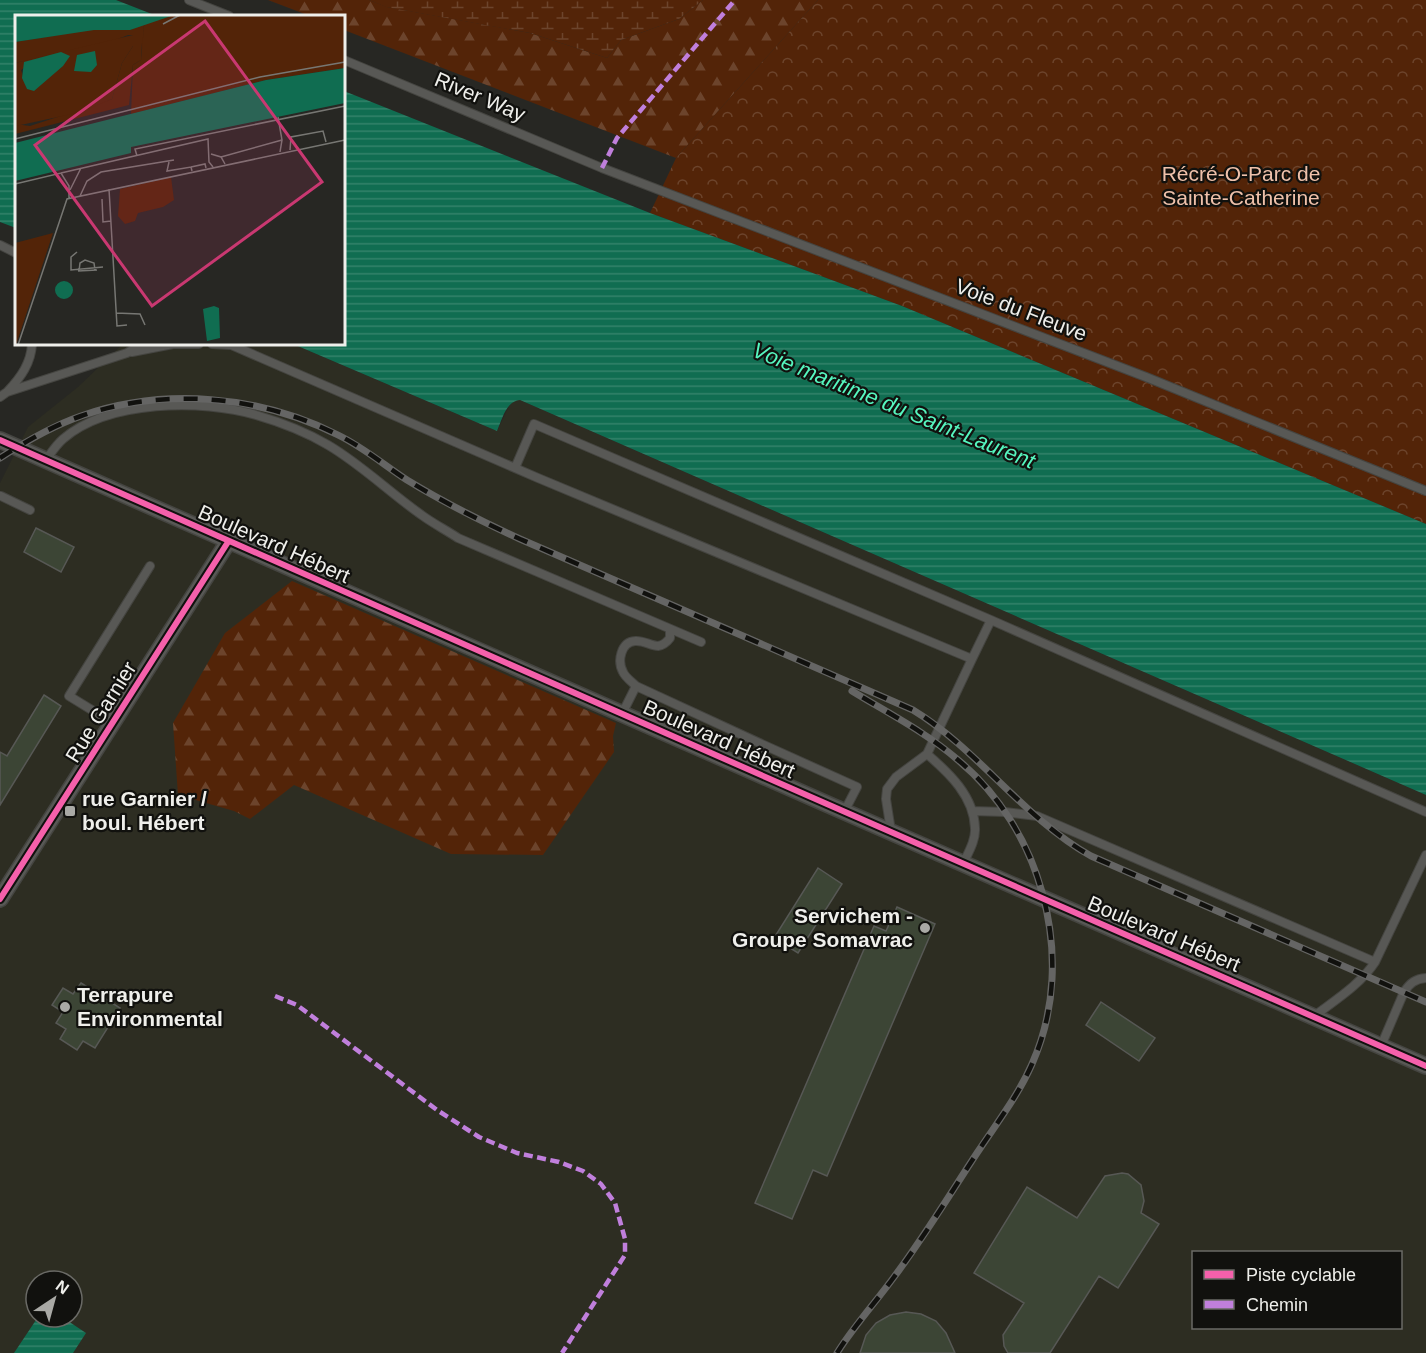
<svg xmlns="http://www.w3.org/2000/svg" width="1426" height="1353" font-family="Helvetica,sans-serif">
<defs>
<pattern id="forest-firs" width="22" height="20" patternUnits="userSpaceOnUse" patternTransform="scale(1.5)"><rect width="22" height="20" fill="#532408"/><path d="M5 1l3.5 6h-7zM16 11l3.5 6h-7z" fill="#6c442c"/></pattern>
<pattern id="wetland-marsh" width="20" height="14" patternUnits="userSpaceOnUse" patternTransform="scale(1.5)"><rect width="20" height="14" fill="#532408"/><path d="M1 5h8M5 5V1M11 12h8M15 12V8" fill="none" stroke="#6c442c"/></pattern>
<pattern id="park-crowns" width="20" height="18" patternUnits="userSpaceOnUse" patternTransform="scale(1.5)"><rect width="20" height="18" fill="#532408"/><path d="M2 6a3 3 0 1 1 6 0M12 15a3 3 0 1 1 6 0" fill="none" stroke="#6c442c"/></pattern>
<pattern id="water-rules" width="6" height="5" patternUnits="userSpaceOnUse" patternTransform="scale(1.5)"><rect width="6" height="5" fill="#106d51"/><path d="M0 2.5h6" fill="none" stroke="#33826a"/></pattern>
</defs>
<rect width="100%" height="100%" fill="#272723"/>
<!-- built -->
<path fill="#2d2d22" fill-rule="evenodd" d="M123,344H293L497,431L509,406L515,400H520L1426,795V1353H0V483L28,427L78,387ZM1194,1252H1400V1328H1194ZM36,1281H72V1317H36Z"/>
<!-- forest -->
<path fill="url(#forest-firs)" d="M268,0H369L387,7L530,33L607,58L621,40L679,19L703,0H818L676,158L344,30V16H310Z
M292,581L616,723L613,736L614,752L543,855L451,854L294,785L250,819L234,811L178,795L173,723L225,633Z"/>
<!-- wetland -->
<path fill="url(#wetland-marsh)" d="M369,0H703L679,19L621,40L607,58L530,33L386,7Z"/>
<!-- park -->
<path fill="url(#park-crowns)" d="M818,0H1426V524L902,306L650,213L676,158Z"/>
<!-- water -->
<path fill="url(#water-rules)" d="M0,0H116L157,16H16V228L0,222Z
M344,91L650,213L902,306L1426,524V795L520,400C506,401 502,420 497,431L293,344H344Z
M38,1317H62L86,1333L73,1353H14Z"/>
<!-- building -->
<path fill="#3c4535" stroke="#575855" stroke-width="1.5" d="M36,528L74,547L61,572L24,552Z
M44,695L61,706L0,805V752L7,756Z
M818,868L842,884L798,953L774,938Z
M897,907L935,924L827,1176L813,1170L792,1219L755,1203L874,926L886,931Z
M81,983L120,1008L95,1048L83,1041L77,1050L60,1039L66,1029L56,1023L63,1012L52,1005L63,988L73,994Z
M1101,1002L1155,1038L1139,1061L1086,1025Z
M1122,1173L1128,1174L1141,1185L1144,1201L1141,1213L1159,1224L1118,1288L1099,1276L1050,1353H1008L1004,1346L1003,1335L1024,1303L974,1273L1027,1187L1077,1218L1105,1176Z
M906,1312L921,1314L936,1321L946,1333L955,1353H860L866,1335L876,1323L890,1315Z"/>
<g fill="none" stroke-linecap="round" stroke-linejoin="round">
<defs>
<path id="lane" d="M189,0L229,16
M344,60L602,168L1146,377L1426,491
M0,245L16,253
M212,344L231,345
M229,344L538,478L972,659L927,754L896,777L887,789L886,799L891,831
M132,352L173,344H199
M8,391C21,377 31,363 32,344
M0,397L7,392L127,353L141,344
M46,460C51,453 56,445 63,439C108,400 202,399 256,415C280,422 306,432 328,445C362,465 390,493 423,516C434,524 446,530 458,538L701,642
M515,468L534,424L991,620L1426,812
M1,496L30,510
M670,629V638C667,642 664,645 658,646C651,646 643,640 635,641C621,642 617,661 623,672C625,677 632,682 636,686L766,746L753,773
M972,659L991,620
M622,714L636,686
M113,723L69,696L150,566
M766,746L857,787L844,812
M927,754C949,773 974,796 975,828C976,840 968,853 963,864
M972,811L1005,812L1037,816L1375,962
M1313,1017C1335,1000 1360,985 1375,962L1426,855
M1381,1046L1404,992C1410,983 1415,979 1426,978"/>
<path id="street" d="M0,440C475,649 950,859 1426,1066
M0,899L228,542"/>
</defs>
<!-- lane casing -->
<use href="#lane" stroke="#454541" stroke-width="10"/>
<!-- street casing -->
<use href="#street" stroke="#454541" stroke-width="18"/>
<!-- lane -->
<use href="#lane" stroke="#585855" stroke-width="8"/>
<!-- street -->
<use href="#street" stroke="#585855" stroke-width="15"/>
<defs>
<path id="rail" d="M0,458C25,442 52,426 81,416C164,387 259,395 338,435C363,447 384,465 407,480C443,502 481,521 520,539L913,710C979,750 1023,818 1091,856L1426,1002
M837,1353C854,1326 875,1303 894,1277C924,1237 950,1194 977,1153C996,1124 1018,1096 1032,1064C1056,1010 1058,949 1042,892C1028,841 999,794 958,760C927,733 888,713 852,691"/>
</defs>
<!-- rail casing -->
<use href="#rail" stroke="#656564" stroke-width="7"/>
<!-- rail -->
<use href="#rail" stroke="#11110e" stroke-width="4.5" stroke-dasharray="14" stroke-linecap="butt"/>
<!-- quiet -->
<path stroke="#c07fdc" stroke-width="4.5" stroke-dasharray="9 4.5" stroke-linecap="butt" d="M602,168L617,138L735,0
M275,996L297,1005L437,1110L479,1137L517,1153L559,1162L583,1171L601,1184L615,1203L625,1239V1255L562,1353"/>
<defs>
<path id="cycleway" d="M0,440C475,649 950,859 1426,1066
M0,899L228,542"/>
</defs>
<!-- cycleway casing -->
<use href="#cycleway" stroke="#11110e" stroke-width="10"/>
<!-- cycleway -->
<use href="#cycleway" stroke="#f560ab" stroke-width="6"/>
</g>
<!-- markers -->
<g fill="#a9a9a5" stroke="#11110e" stroke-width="2">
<rect x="64" y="805" width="12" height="12" rx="3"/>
<circle cx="925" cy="928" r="6"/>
<circle cx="65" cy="1007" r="6"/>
</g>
<g text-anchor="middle" stroke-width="4.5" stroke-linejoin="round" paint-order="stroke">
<!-- street labels -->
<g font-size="21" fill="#efefeb" stroke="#11110e">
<text transform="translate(480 97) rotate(23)" y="7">River Way</text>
<text transform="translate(1021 310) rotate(21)" y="7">Voie du Fleuve</text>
<text transform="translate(274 544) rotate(24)" y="7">Boulevard Hébert</text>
<text transform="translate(101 712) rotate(-58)" y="7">Rue Garnier</text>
<text transform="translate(719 739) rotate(24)" y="7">Boulevard Hébert</text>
<text transform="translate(1164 934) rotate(23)" y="7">Boulevard Hébert</text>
</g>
<!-- park labels -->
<g font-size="21" fill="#efc1aa" stroke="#11110e">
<text x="1241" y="181">Récré-O-Parc de<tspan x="1241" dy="24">Sainte-Catherine</tspan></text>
</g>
<!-- poi labels -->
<g font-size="21" font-weight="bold" fill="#efefeb" stroke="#11110e" text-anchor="start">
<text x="82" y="806">rue Garnier /<tspan x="82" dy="24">boul. Hébert</tspan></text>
<text x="913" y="923" text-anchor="end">Servichem -<tspan x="913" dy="24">Groupe Somavrac</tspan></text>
<text x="77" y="1002">Terrapure<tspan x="77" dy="24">Environmental</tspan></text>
</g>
<!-- water labels -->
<g font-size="22" font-style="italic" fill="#56f6bf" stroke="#11110e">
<text transform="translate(894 405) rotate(22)" y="8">Voie maritime du Saint-Laurent</text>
</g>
</g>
<!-- overview -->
<g transform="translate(15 15)">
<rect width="330" height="330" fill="#272723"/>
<path d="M129,8L128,58L127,28L126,45L118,50L114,90L0,119V109L15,111L97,84L107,48L118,31V20H113L91,29L0,48V27L79,14L115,15ZM156,162L159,185L148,192L123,198L120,206L110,209L103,201L105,174ZM38,218L1,330H0V228Z" fill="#532408"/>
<path d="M118,20V31L107,48L97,84L66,97L1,111L0,48ZM46,37L12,74L6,55L21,44Z" fill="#532408" fill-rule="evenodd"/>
<path d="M130,0H330V53L251,65L116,99L118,50L126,45Z" fill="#532408"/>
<path d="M0,0H159L115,15H79L0,27ZM80,36L82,50L76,57L59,56L62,40ZM46,37L55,41L48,51L19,76L12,74L7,63L9,47ZM330,53V88L116,132V138L0,166V128L251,65ZM40 275a9 9 0 1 1 18 0a9 9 0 1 1-18 0ZM199,291L204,293L205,323L192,326L188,294Z" fill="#106d51"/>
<path fill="none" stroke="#777773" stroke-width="1.5" d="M148,9L165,0M263,102L267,125L265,137M0,124L245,62L330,47M275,135L276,122L308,116L311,127M196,139L206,142L210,149M122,141L120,134L330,91M206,142L267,125M154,147L152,156L176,152L177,156M176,152L190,149L191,153M46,158L193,124L194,147L198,152M0,169L46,158L54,171V183M94,174L102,311L112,310M55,175L66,153M65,181L72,166L86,157L159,145M87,184L88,207L96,206M62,237L56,242V255L88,252M63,256L82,255M64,256L65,248L70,245L79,248L80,255M101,298L125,299L130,310M3,330L52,184L330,125"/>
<path fill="#c93871" fill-opacity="0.15" stroke="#c93871" stroke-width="3" d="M190,6L307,167L137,291L20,130Z"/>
<rect width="330" height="330" fill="none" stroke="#efefeb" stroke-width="3"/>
</g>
<!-- legend -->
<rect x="1192" y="1251" width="210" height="78" fill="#11110e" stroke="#6a6a66" stroke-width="1.5"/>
<rect x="1204" y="1270" width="30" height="9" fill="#f560ab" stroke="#6a6a66" stroke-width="1.5"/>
<text x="1246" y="1281" font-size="18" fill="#efefeb">Piste cyclable</text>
<rect x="1204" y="1300" width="30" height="9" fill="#c07fdc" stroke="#6a6a66" stroke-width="1.5"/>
<text x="1246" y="1311" font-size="18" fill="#efefeb">Chemin</text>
<!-- north arrow -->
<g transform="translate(54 1299) rotate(36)"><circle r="28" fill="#11110e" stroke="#6a6a66" stroke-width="1.5"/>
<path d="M0-4.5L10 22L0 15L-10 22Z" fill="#a9a9a5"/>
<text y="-9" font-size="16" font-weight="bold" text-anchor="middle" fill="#efefeb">N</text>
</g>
</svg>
